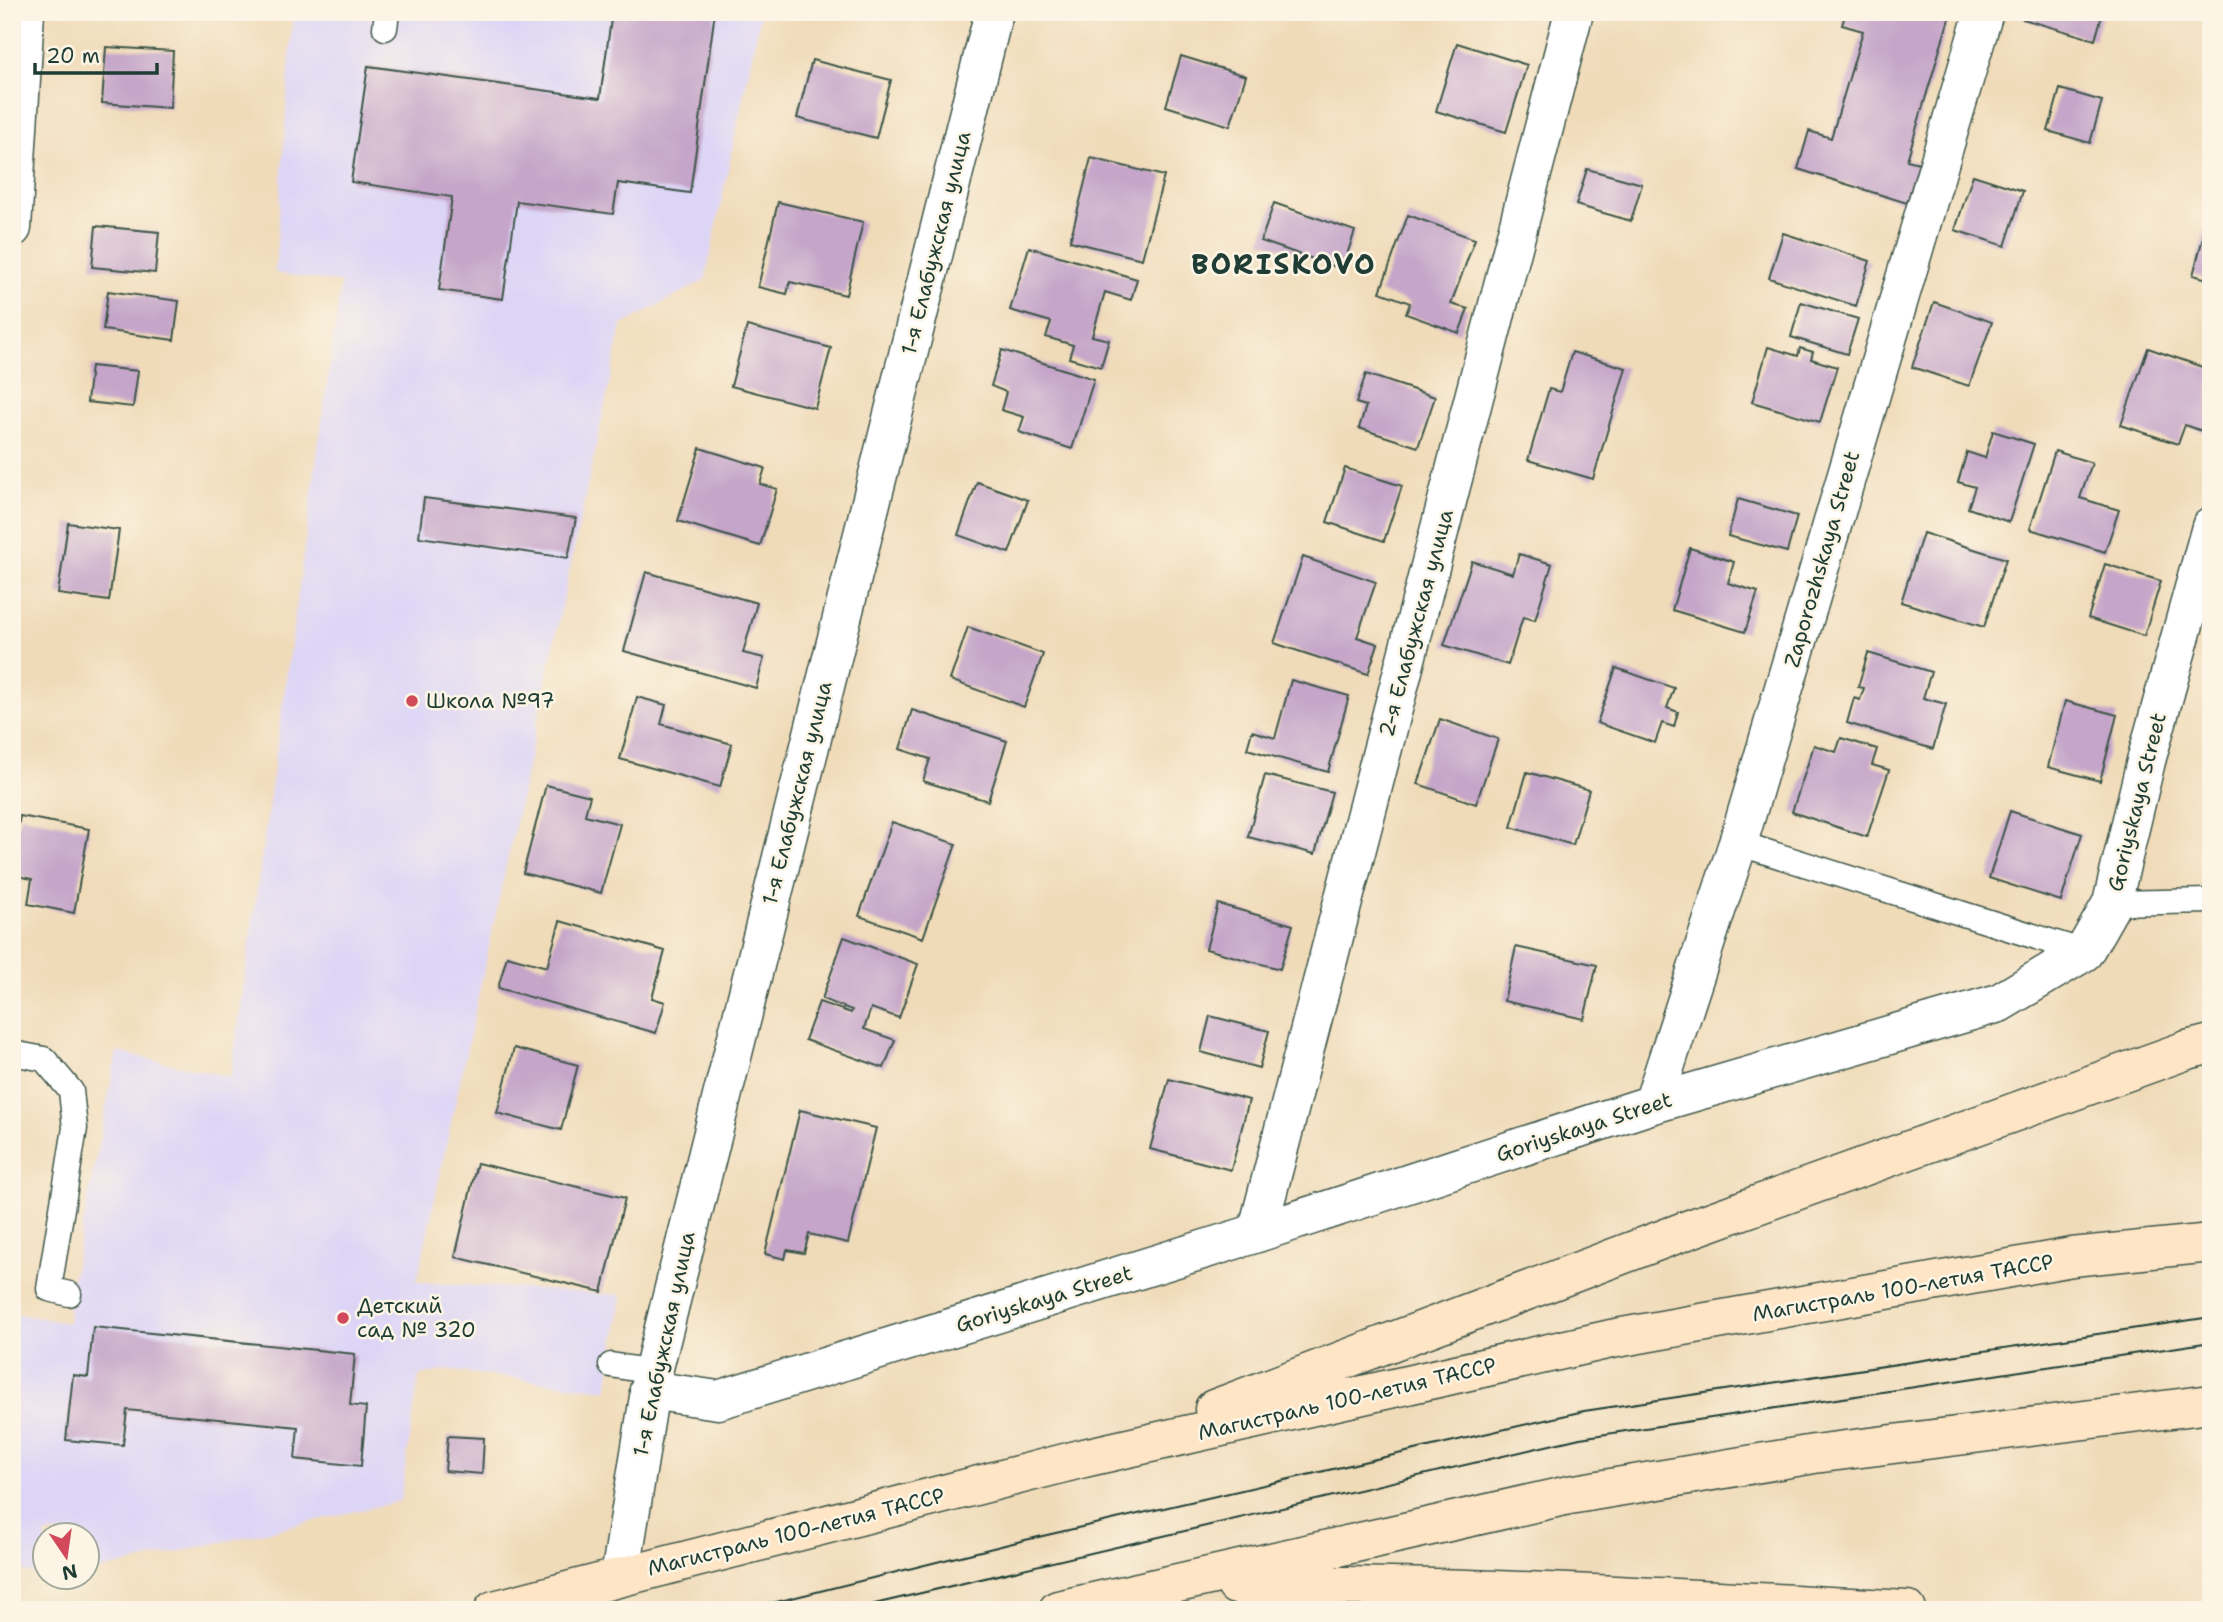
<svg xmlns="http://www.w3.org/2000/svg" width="2223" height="1622" font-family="'Shantell Sans',sans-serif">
<rect width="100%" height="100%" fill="#fcf5e5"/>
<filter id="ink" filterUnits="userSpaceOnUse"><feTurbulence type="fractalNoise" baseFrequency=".0143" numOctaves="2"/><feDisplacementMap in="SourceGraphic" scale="14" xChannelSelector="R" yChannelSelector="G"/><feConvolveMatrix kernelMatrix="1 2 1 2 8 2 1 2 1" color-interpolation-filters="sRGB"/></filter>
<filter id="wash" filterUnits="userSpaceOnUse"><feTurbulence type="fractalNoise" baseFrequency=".00686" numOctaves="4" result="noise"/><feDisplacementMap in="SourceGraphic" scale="28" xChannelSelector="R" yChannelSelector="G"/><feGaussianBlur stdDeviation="1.57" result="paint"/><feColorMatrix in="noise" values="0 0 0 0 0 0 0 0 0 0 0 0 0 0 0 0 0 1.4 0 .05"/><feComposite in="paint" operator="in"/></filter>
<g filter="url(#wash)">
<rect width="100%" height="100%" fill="#f0dbb9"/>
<!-- built -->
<path fill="#ddd5f6" d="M293,12H761L705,280L622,325L417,1282L622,1295L607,1390L446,1370L419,1376L400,1501L88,1573V1534H46L45,1576L12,1570V1313L68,1323L69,1294L117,1052L231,1077L341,283L275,273Z"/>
<g id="blocks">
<!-- building -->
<path fill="#c5a5c9" d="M612,12H715L690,193L618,183L613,214L517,201L503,299L439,290L452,197L351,182L368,66L600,98Z
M1846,12H1951L1907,160L1919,163L1907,203L1798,169L1809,131L1831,138L1863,31L1842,25Z
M2025,12H2103L2095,40L2023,19Z
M1457,43L1527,65L1506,132L1436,111Z
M106,47L173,51L170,108L102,103Z
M1181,56L1246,76L1230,126L1166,106Z
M812,60L891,80L876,138L797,118Z
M2060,89L2102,101L2090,143L2048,131Z
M1091,158L1164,176L1142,259L1070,241Z
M1587,169L1642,184L1631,221L1576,205Z
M1973,175L2023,191L2005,246L1955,230Z
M778,202L863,222L846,295L790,282L787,294L758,287Z
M1274,203L1355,231L1342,269L1261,241Z
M1408,215L1475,239L1451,304L1468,309L1459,333L1406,314L1410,303L1380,292Z
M2208,219H2211V280L2193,275Z
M96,226L159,232L155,273L92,267Z
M1783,233L1870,261L1856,306L1769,278Z
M1029,247L1137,279L1131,300L1105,292L1092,336L1109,340L1101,367L1069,358L1073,345L1046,337L1051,322L1010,310Z
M108,291L179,301L174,340L103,330Z
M1801,302L1858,319L1847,354L1791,337Z
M1934,302L1992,322L1969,386L1912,367Z
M747,326L831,348L815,408L731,386Z
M1768,347L1798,356L1800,348L1813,352L1811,359L1837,367L1820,422L1752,402Z
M2148,348L2211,370L2208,433L2185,425L2178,444L2121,425Z
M1002,350L1094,379L1072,449L1019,432L1024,417L1001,410L1006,392L991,386Z
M1572,352L1626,368L1593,479L1528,460L1549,389L1560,392Z
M91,366L138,371L133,407L87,402Z
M1366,374L1435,397L1418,447L1359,428L1366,406L1356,403Z
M1993,431L2034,444L2009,522L1968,508L1975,487L1958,482L1967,452L1985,458Z
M700,448L765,468L760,484L777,489L760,546L678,521Z
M2055,451L2092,463L2080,498L2119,510L2105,552L2030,529Z
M1345,468L1402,486L1384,541L1327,522Z
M977,482L1028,500L1009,553L958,535Z
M424,498L576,518L568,558L419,537Z
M1738,499L1797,516L1787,552L1728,536Z
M68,523L119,530L109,601L58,594Z
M1923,533L2006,559L1984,627L1901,602Z
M1690,548L1734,562L1728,583L1758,592L1745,632L1672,610Z
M1519,554L1552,564L1535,620L1523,617L1508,665L1444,645L1472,561L1513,574Z
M1303,557L1376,582L1357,637L1378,644L1368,674L1274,643Z
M2105,564L2161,581L2144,636L2088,618Z
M646,572L757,603L743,653L764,658L756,688L624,651Z
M968,627L1043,654L1024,707L950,680Z
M1868,653L1931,672L1923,698L1946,704L1933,749L1847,723L1854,698L1860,700L1864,688L1858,687Z
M1616,668L1674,688L1667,708L1678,712L1674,727L1662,723L1655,743L1597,723Z
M1291,680L1349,696L1328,772L1247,749L1252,731L1275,738Z
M637,697L666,705L661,724L732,744L720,787L620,759Z
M2065,701L2117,715L2100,781L2048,767Z
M912,710L1007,741L988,801L923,781L930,759L900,749Z
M1440,719L1498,739L1476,804L1418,784Z
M1841,738L1877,749L1872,765L1889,770L1867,837L1792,812L1814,745L1836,752Z
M1527,772L1589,790L1573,845L1511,827Z
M1265,775L1332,792L1315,854L1248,837Z
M546,785L590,796L585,815L620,824L601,893L523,873Z
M2010,811L2082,834L2061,901L1989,878Z
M20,816L89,829L74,913L28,904L32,879L12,875V855Z
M892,822L956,844L923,938L859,916Z
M1218,904L1293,925L1280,969L1206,949Z
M560,921L665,951L652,998L665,1002L656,1033L498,988L507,956L547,967Z
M844,937L918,964L899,1018L871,1008L864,1029L895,1040L884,1068L805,1040L819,1002L851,1013L852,1010L822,999Z
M1516,947L1597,965L1584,1019L1504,1001Z
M1210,1016L1269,1031L1259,1068L1201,1052Z
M514,1048L578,1065L561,1130L497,1113Z
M1169,1079L1249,1100L1231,1170L1150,1149Z
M800,1110L876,1128L848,1243L809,1234L804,1253L787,1250L785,1259L765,1254Z
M477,1163L625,1198L602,1292L455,1257Z
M93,1327L355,1354L350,1405L366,1407L361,1466L295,1459L298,1427L127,1410L123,1445L66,1440L73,1375L88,1377Z
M448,1436L484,1438L482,1474L445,1471Z"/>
</g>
</g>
<g filter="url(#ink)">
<use href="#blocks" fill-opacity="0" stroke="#3e5548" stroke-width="2"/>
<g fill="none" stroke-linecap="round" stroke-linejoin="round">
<defs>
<path id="service" d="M385,28L387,12
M1738,843L2084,952
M2112,903L2211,901
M12,1053L44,1059L71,1091L75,1128L49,1289L69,1294
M611,1365L653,1372"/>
<path id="minor" d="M1653,1104L1738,843L1984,12
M1257,1233L1574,12
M649,1390L718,1400L1257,1233L1653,1104L1999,1003L2084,952L2112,903L2146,761L2211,527
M620,1577L653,1372L994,12"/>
<path id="tertiary" d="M12,228L25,12"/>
<path id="secondary" d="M1214,1409L1690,1229L2187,1050L2211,1044
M1236,1585C1460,1585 1683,1598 1907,1610
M494,1610L1084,1458L1611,1339L2072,1257L2211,1243
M1058,1610L1569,1495L1814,1454L2211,1404"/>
</defs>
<!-- service casing -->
<use href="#service" stroke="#3e5548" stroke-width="27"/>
<!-- minor casing -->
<use href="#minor" stroke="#3e5548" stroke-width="41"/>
<!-- tertiary casing -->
<use href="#tertiary" stroke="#3e5548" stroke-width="41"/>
<!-- secondary casing -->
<use href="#secondary" stroke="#3e5548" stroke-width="41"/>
<!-- service -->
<use href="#service" stroke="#fff" stroke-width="24"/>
<!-- minor -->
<use href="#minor" stroke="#fff" stroke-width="38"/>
<!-- tertiary -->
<use href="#tertiary" stroke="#fff" stroke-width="38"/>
<!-- secondary -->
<use href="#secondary" stroke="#fde5c5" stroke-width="38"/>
<!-- tram -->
<path stroke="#1f3d34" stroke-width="2" d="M744,1610L1021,1541L1584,1411L2211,1317
M849,1610L1580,1438L2211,1342"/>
</g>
</g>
<!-- markers -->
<g fill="#d1495b" stroke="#fcf5e5" stroke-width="2.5">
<circle cx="412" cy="701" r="7"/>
<circle cx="343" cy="1318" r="7"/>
</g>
<g text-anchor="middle" stroke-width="5" stroke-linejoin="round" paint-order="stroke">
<!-- street labels -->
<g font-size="21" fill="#1f3d34" stroke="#fcf5e5">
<text transform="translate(936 243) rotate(-76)" y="7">1-я Елабужская улица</text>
<text transform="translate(1822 559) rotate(-74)" y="7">Zaporozhskaya Street</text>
<text transform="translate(1416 623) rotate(-75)" y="7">2-я Елабужская улица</text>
<text transform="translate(797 793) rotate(-76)" y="7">1-я Елабужская улица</text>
<text transform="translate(2137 802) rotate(-76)" y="7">Goriyskaya Street</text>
<text transform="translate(1584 1127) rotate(-18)" y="7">Goriyskaya Street</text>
<text transform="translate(1903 1288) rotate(-10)" y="7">Магистраль 100-летия ТАССР</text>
<text transform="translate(1044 1299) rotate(-17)" y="7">Goriyskaya Street</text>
<text transform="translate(664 1344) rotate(-78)" y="7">1-я Елабужская улица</text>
<text transform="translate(1347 1399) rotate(-13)" y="7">Магистраль 100-летия ТАССР</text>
<text transform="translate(796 1532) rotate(-14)" y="7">Магистраль 100-летия ТАССР</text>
</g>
<!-- poi labels -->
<g font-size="21" fill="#1f3d34" stroke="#fcf5e5" text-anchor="start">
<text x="426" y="708">Школа №97</text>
<text x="357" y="1313">Детский<tspan x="357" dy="24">сад № 320</tspan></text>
</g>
<!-- district labels -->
<g font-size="28" font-weight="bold" letter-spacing="2" fill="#1f3d34" stroke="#fcf5e5">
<text x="1284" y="274">BORISKOVO</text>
</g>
</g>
<!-- margin -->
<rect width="2223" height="1622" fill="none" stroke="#fcf5e5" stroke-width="42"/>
<!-- north arrow -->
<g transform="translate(66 1556) rotate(167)"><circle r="33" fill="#fcf5e5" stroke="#a4ab9e" stroke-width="2"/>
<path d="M0-5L12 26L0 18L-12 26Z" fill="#d1495b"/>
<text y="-10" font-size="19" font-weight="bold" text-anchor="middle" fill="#1f3d34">N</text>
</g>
<!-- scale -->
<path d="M35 63v10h122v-10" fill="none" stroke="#1f3d34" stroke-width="3.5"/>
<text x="46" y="63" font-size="21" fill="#1f3d34" stroke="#fcf5e5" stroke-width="5" paint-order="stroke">20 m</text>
</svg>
